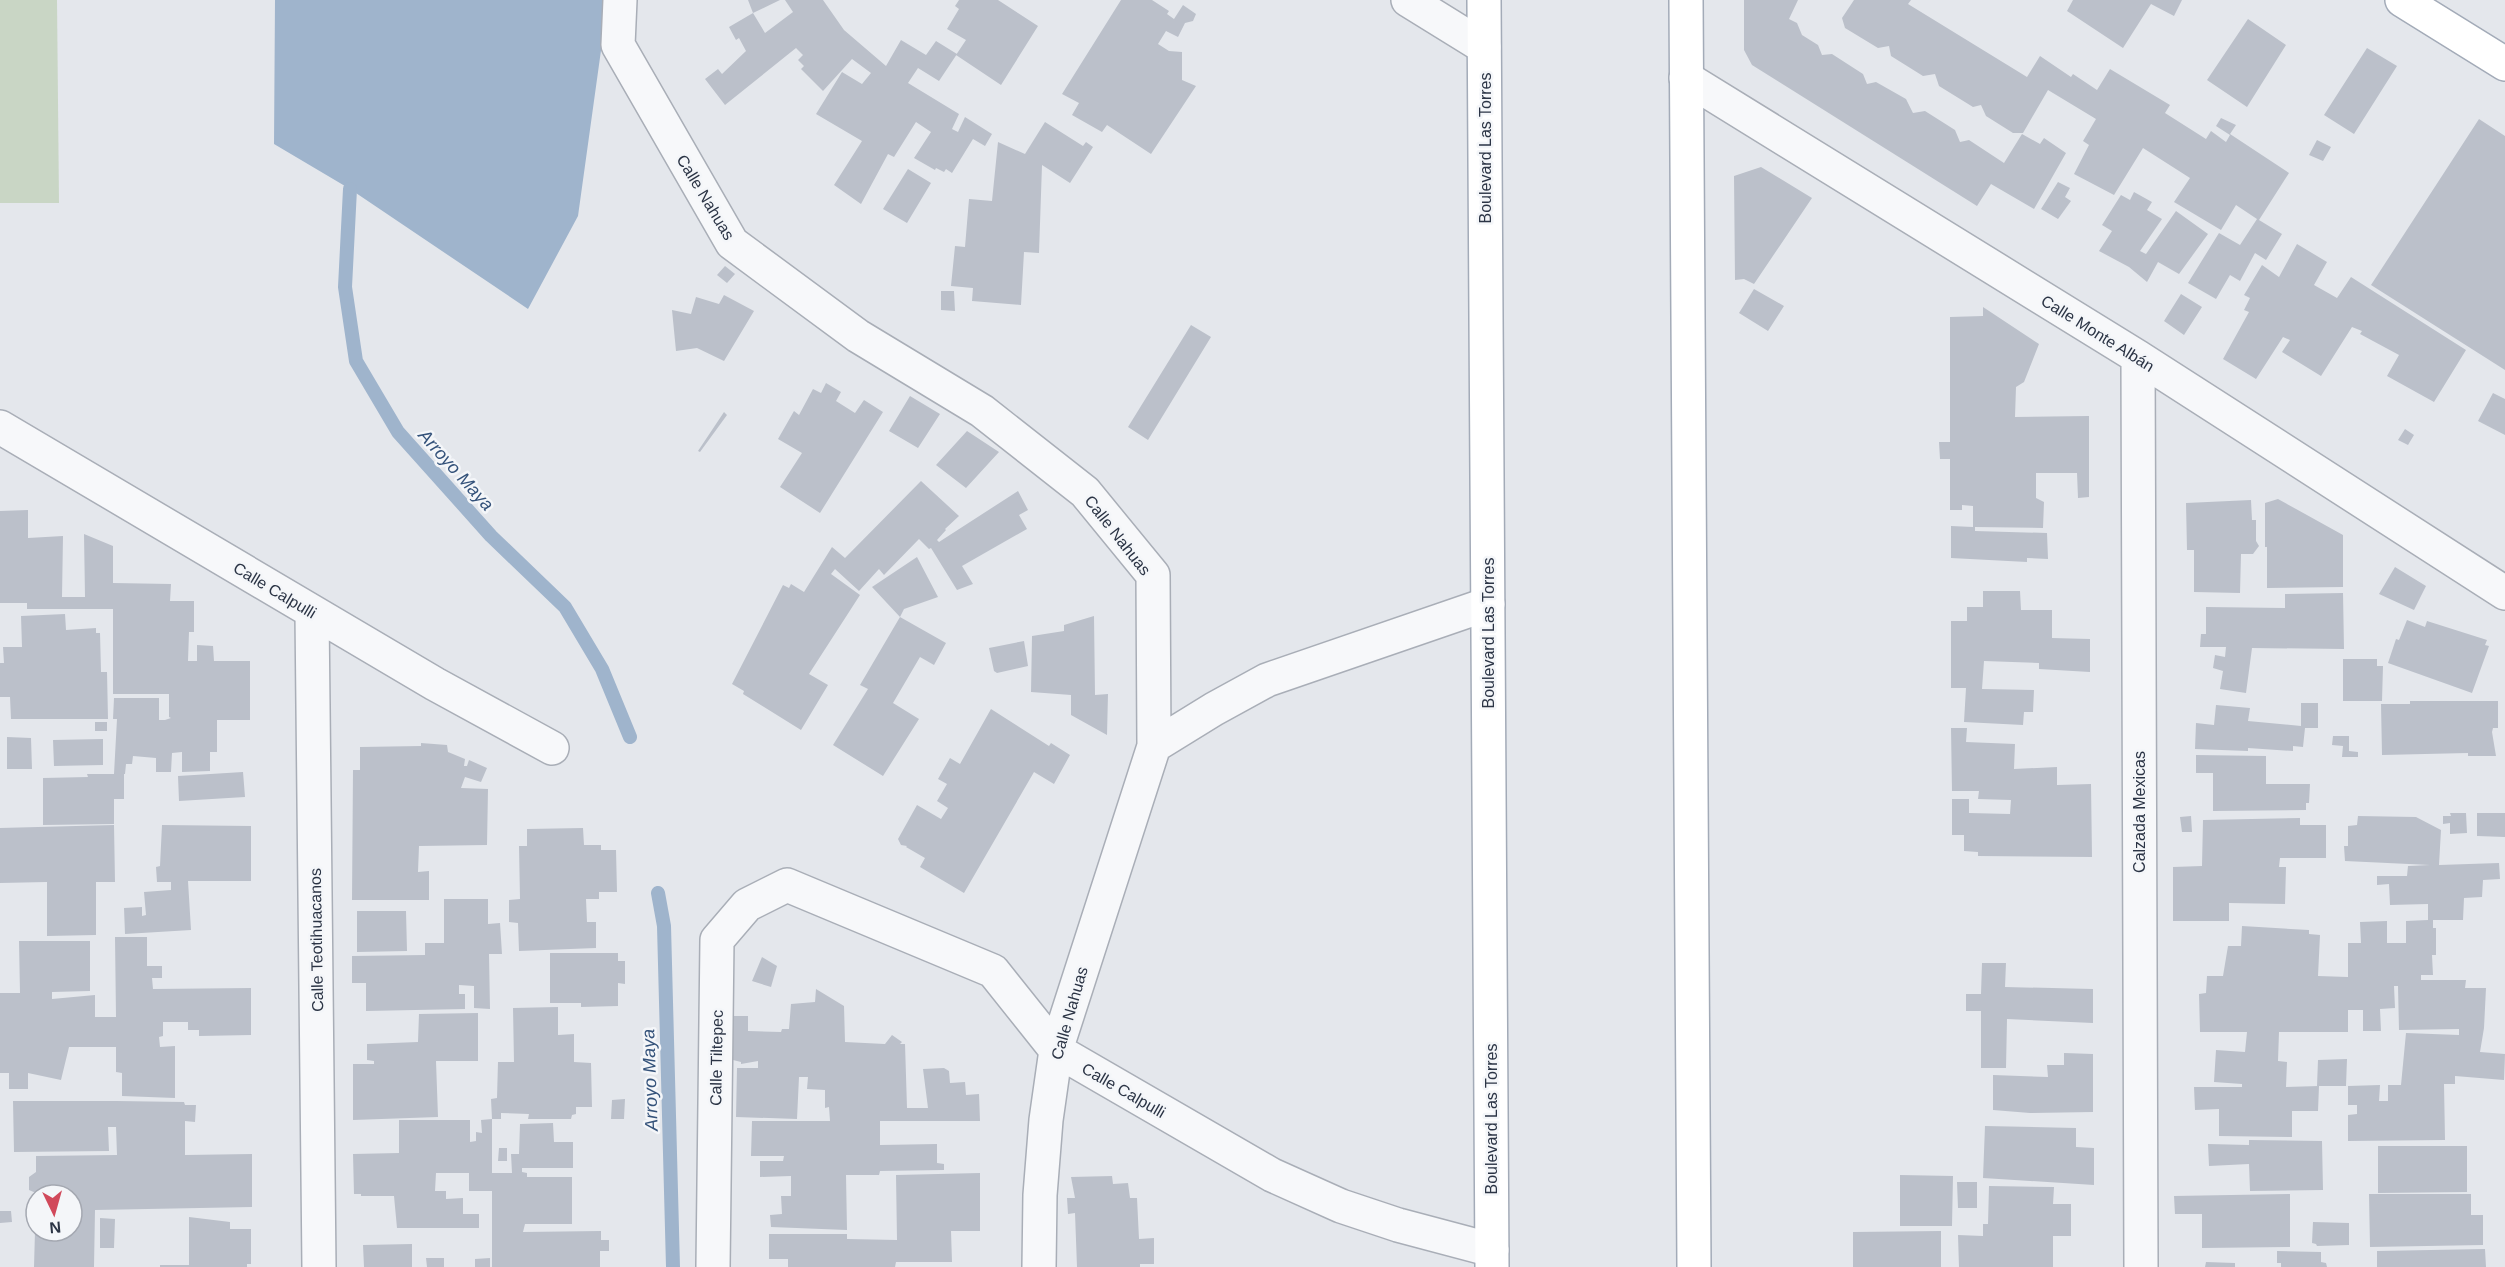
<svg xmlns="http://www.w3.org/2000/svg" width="2505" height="1267" font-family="Helvetica,sans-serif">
<rect width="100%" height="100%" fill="#e4e7ec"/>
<!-- green -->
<path fill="#c9d6c5" d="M0,0H57L59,203H0Z"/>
<!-- water -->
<path fill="#9fb4cc" d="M275,0H608L578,216L528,309L350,189L274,144Z"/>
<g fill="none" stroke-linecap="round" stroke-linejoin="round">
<!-- stream -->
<path stroke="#9fb4cc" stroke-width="14" d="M350,189L345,287L356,361L398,432L491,536L565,607L602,669L630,737
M658,893L664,926L673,1267"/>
</g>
<!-- building -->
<path fill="#bbc0ca" d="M748,0H780L753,13Z
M785,0H823L844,30L886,66L901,40L926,55L936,41L957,54L939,81L918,68L908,83L959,114L952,129L958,132L965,117L992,134L985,146L973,139L952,173L946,169L944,172L936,168L935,170L914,158L931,132L916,122L894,157L888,154L861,204L834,185L862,141L816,114L842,72L862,84L871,73L852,59L823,91L801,69L804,66L798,60L803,55L796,48L725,105L705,79L718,69L722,74L746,51L739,38L736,40L729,27L753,13L765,33L793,12Z
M959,0H998L1038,26L1001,85L956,55L966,40L947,29L959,9L955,6Z
M1121,0H1152L1169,11L1167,14L1174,19L1183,5L1196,14L1193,21L1185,23L1178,37L1166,31L1158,44L1169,51L1182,52V80L1196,86L1151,154L1107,125L1102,132L1072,115L1079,103L1062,94Z
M1744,0H1798L1789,19L1797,23L1802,35L1818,45L1822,55L1832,54L1863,74L1867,84L1876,82L1906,99L1913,113L1925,111L1955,130L1960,142L1969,140L2004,163L2022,134L2040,144L2044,138L2066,153L2034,209L1991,184L1977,206L1752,65L1744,50Z
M1854,0H1911L1908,4L2027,77L2040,56L2071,77L2073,74L2097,90L2110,69L2170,105L2165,113L2206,139L2211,131L2226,142L2230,135L2216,126L2221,118L2236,125L2230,134L2289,173L2259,220L2282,234L2266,260L2255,253L2240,281L2230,275L2216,299L2188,283L2219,233L2240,245L2257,219L2236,205L2221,230L2174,202L2190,178L2143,148L2114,195L2074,174L2089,145L2083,141L2096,119L2048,90L2023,133H2013L1986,116L1981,105L1973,107L1939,86L1935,74L1923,76L1891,56L1889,46L1878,48L1845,28L1842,18Z
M2073,0H2182L2174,16L2151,4L2123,48L2067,11Z
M2248,19L2286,45L2247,107L2207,80Z
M2367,48L2397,66L2354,134L2324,115Z
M2479,119L2505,136V370L2371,285Z
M1045,122L1083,146L1086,142L1093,147L1070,183L1042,165L1039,253L1024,252L1021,305L972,301L973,288L951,286L955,246L965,247L969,199L992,201L998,142L1025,154Z
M2317,140L2331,147L2323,161L2309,155Z
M1761,167L1812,198L1754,284L1744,279L1735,280L1734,176Z
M908,169L931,183L907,223L883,209Z
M2058,182L2070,188L2065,197L2071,201L2058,219L2041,209Z
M2134,192L2152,202L2147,210L2162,219L2140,251L2146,254L2176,211L2208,234L2179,274L2158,262L2147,282L2129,267L2099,251L2112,231L2102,225L2121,195L2130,200Z
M2297,244L2327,262L2314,285L2337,298L2351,277L2466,350L2434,402L2387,376L2399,355L2360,334L2362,331L2352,327L2321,376L2282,352L2290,340L2283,337L2256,379L2223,359L2249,312L2244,310L2250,298L2244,295L2262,265L2279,277Z
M725,266L735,274L727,283L717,275Z
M1754,289L1784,306L1768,331L1739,313Z
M941,291H954L955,311L941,310Z
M2181,294L2202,307L2184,335L2164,321Z
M724,295L754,311L724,361L697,348L676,351L672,310L691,314L696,297L719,304Z
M1983,307L2039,344L2024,382L2016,387L2015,417L2089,416V497L2078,498L2077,473H2036V498L2044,502L2043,528L1975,527V531L2047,533L2048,559L2027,558V562L1951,558V526L1973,527V506L1962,505V510H1950V459H1940L1939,442H1950V317L1983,316Z
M1191,325L1211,337L1148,440L1128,427Z
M826,383L841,392L836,401L855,413L864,400L883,412L820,513L780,487L802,453L778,439L794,411L799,415L813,389L821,393Z
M2493,393L2505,399V435L2478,421Z
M910,396L940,414L918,448L889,431Z
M724,412L727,415L700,452L698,451Z
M2405,429L2414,435L2408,445L2398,440Z
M967,431L999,452L966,488L936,465Z
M921,481L959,516L945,529L946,530L937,540L939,542L1018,491L1028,510L1019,515L1027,529L962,566L973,584L957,590L931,548L929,549L919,539L884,575L879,569L859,591L835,569L831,574L860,595L809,674L828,685L801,730L743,694L744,691L732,684L783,585L789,588L791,584L804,592L832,547L845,558Z
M2278,499L2343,535V587L2267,588V547H2265V503Z
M2251,500L2252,520H2256V541L2259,546L2253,554H2241L2240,593L2194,592V550H2187L2186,503Z
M28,510V538L63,536L62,597H85L84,534L113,546V583L171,584L170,601H194V632H189L188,661H197V645L213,646L214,661H250V720H217V752H210V771L182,772V752L172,753L171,772H156V758L133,756L132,764H126L125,774H124V799H114V824L43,825V778L88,777L87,774H114L117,719H113L114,698H159V720H165L171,718L169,717V694H113V609H27V603H0V511Z
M917,557L938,597L904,609L900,617L872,587Z
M2395,567L2426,586L2414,610L2379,594Z
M1983,591H2020L2021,610H2052V638L2090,639V672L2039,669V663L1984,661L1982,689L2034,690L2033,712H2024L2023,725L1964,722L1966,688H1951V621H1967V607H1983Z
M2343,593L2344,649L2252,648L2246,693L2220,689L2223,671L2213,668L2215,655L2225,657L2226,647H2200L2201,634H2206V607L2285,608V594Z
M65,614L66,630L96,628V633H100L101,672H107L108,719H11L10,697H0V663H4L3,647H22L21,616Z
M1094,616L1095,695L1108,694L1107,735L1071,715V695L1031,692L1032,636L1064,631V625Z
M900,617L946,643L934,665L920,657L893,703L919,719L883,776L833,745L868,689L860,685Z
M2407,620L2425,627L2427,621L2487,640L2485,645L2489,646L2472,693L2388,663L2396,639L2399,640Z
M1024,641L1028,666L997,673L994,671L989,648Z
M2343,659H2377V666H2383L2382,701H2343Z
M2410,701H2498V728H2493L2492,732L2496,756H2468V753L2382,755L2381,704H2410Z
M2301,703H2318V728H2305L2303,747L2293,746V751L2248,748V751L2195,749L2196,723L2214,725L2216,705L2250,708L2248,721L2301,726Z
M991,709L1049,746L1051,743L1070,755L1054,784L1034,772L964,893L920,867L925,858L906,847L907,846L901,845L898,839L917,805L941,819L948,808L937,801L947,784L938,779L950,758L960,764Z
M95,722H107V731H95Z
M1951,728H1967L1966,742L2015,744L2014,769L2057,767V785L2091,784L2092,857L1978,856V852L1964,851V835H1952V799H1969V813L2010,814L2011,800L1978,799L1979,791H1952Z
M2333,736H2349V751L2358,752V757H2342L2343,746L2332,745Z
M7,737L31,738L32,769H7Z
M103,739V765L54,766L53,740Z
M421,743L447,745L448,752L465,759L464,766H467L469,760L487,768L481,782L465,777L461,788L488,789L487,845L419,846L418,872L429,871V900H352L353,770H360V747L421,746Z
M2196,755L2266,756V784H2310L2309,803H2306V810L2213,811V773H2196Z
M243,772L245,797L179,801L178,776Z
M2450,813H2466L2467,833L2450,834V823L2443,824V816H2451Z
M2477,813H2505V837L2477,836Z
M2191,816L2192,832H2182L2180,817Z
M2358,816L2416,817L2441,830L2439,865L2499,863L2500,879L2483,880L2482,897L2464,898L2463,920H2433V928H2436V955H2432L2433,975H2421V980H2466L2465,988H2486L2484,1028L2480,1052L2505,1054L2504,1080L2455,1076V1084H2444L2445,1140L2348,1141V1115L2357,1114V1105H2348V1086L2380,1085L2379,1101H2388V1085H2401L2406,1033L2459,1035V1029L2399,1030L2398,986H2394L2395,1008L2380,1009L2381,1031H2363V1010H2348V1032H2279L2278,1061L2287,1062L2286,1087L2319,1086L2318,1111H2292V1137L2219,1136V1109L2195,1110L2194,1087H2242V1084L2214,1082L2216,1050L2245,1052L2247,1032H2200L2199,994L2206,993L2207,976H2223L2228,946H2241L2242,926L2309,930V934L2320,935L2318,976L2348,977V943H2361L2360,922L2387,921V943H2406V921L2428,920V904L2390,905L2389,884L2377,885V876H2407L2408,866L2430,865L2345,861L2344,846H2348V826L2357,825Z
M2300,818V825H2326V858H2280L2279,867H2286L2285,904L2229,903V921H2173V867L2202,866L2203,820Z
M114,825L115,882H96V935L47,936V882L0,883V828Z
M162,825L251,826V881H188L191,930L125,934L124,908L142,907V916L146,915L144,892L171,890V882H157L156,867L160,866Z
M583,828L584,845H601V850H616L617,892H599V899H586L587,922H596V948L519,951L518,923L509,922V900L520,899L519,846H527V829Z
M444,899H488V924L500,923L502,954H489L490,1009L474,1008V986L459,985V994H465V1009L366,1011V983H352V956L425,955V943H444Z
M357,911H406L407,951L357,952Z
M115,937H147V966H162V978H152L153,989L251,988V1035L199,1036V1030H188V1022H163V1036L159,1037L160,1047L175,1046V1098L122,1096V1073L116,1072V1047H69L61,1080L28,1073V1089H9V1073H0V993H20L19,941H90V991L52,992V999L95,995V1017H116Z
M550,953H618V961H625V984L618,983V1006L581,1007V1003H550Z
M762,957L777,966L771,987L752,981Z
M1982,963H2006L2005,987L2093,989V1023L2007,1019L2006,1068H1981V1011H1966V994H1981Z
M816,989L844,1006L845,1042L885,1044L892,1035L902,1042L900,1044H905L907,1108H928L923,1069L944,1068L949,1071L950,1083L965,1082L966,1095L979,1094L980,1121H880V1145L937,1144V1163L944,1164V1170L880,1171L879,1175H846L847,1230L771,1227L770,1215L782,1214L781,1196H791V1176L760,1177V1161H783L784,1156H751L752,1121H830L829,1107L825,1108V1090L807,1089L808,1077H799L797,1119L736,1117L737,1068H758V1061L741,1064V1062L733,1060H708V997H734V1016H748V1031L781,1032L782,1029H789L791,1004L815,1002Z
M558,1007V1035L574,1034V1062L591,1063L592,1107H576V1114L572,1115L571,1119H528L529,1114L501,1113V1119H492L491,1099L497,1098L498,1062H514L513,1008Z
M478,1013V1061H436L438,1117L353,1120V1064H374V1061L367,1060V1044L418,1042L419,1014Z
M2064,1053L2093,1054V1112L2030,1113L1993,1110V1075L2048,1077L2047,1065H2064Z
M2347,1059L2346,1086H2317L2318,1060Z
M625,1099L624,1119H611L612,1100Z
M13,1101H117L184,1102L185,1105H196L195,1122L185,1121V1155L252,1154V1207L95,1210L94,1267H34L35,1231H72V1195H36V1193L29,1190V1177L36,1172V1156L117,1155L116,1127H108L109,1151L14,1152Z
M492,1119V1173H512L511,1154H519L520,1124L553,1123L554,1142H573V1168H522V1172L527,1173V1177H572V1224H525L523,1232L601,1231V1240H609V1251H600V1267H492V1191H469V1173H436L435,1191H446V1199L463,1198V1214H479V1228H397L394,1196H361V1194H354L353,1154L399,1153V1120H470V1142L476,1141V1132L482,1133L481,1120Z
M1985,1126L2076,1128V1147L2094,1148V1185L1983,1178Z
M2249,1140L2322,1141L2323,1190L2250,1191L2249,1164L2209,1166L2208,1144L2249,1145Z
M2378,1146H2467V1192L2378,1193Z
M499,1148H507V1161H498Z
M980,1173V1231H951L952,1262H896L895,1267H788V1259H769V1234H847V1239L897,1240L896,1175Z
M1900,1175L1953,1176L1952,1226H1900Z
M1112,1176L1113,1184L1128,1183L1130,1198H1137L1139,1239L1154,1238V1264H1140V1267H1077L1075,1213L1068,1214L1067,1198H1075L1071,1177Z
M1957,1182H1977V1208H1958Z
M1989,1186L2054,1187L2053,1204H2071V1236H2053V1267H1959L1958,1235L1983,1236V1224H1988Z
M2290,1194V1247L2202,1248V1214H2175L2174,1196Z
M2369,1194H2471V1215H2483V1245L2370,1247Z
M0,1211H11L12,1222L0,1223Z
M189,1217L230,1222V1229H251V1264H247V1267H160V1265H189Z
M100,1218L115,1219L114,1248H100Z
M2313,1222L2349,1223V1245L2317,1246L2316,1244L2312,1243Z
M1941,1231V1267H1853V1232Z
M412,1244V1267H364L363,1245Z
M2485,1249L2486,1267H2377V1251Z
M2277,1251L2321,1252V1262L2326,1263L2327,1267H2281V1263H2277Z
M426,1258H444V1267H427Z
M490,1258V1267H475V1259Z
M2206,1262L2235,1263V1267H2205Z"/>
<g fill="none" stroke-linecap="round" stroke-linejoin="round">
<defs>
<path id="minor" d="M620,0L618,45L732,243L858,336L982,411L1085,492L1153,575L1154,746L1056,1050L1046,1120L1040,1195L1039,1267
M1408,0L1484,47
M1686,78L2138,357L2505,593
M2138,357L2141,1267
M0,427L435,684L552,748
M312,613L319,1267
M1154,746L1214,709L1267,680L1488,604
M713,1267L717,940L747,905L787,885L993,971L1056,1050L1272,1175L1341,1206L1398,1225L1492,1250"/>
<path id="primary" d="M1484,0L1492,1267
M1686,0L1694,1267
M2402,0L2505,64"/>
</defs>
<!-- minor casing -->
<use href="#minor" stroke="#a9aeb7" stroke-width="36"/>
<!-- primary casing -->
<use href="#primary" stroke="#a3abb8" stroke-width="36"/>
<!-- minor -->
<use href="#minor" stroke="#f7f8fa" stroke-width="33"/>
<!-- primary -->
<use href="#primary" stroke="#fff" stroke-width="33"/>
</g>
<g text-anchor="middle" stroke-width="5" stroke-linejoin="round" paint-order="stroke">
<!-- street labels -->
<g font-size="16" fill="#2b3445" stroke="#f4f6f9">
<text transform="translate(1485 148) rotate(-90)" y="6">Boulevard Las Torres</text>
<text transform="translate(706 197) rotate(59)" y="6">Calle Nahuas</text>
<text transform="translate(2098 333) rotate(32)" y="6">Calle Monte Albán</text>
<text transform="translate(1118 535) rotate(52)" y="6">Calle Nahuas</text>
<text transform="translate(275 590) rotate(31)" y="6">Calle Calpulli</text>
<text transform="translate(1488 633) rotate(-90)" y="6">Boulevard Las Torres</text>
<text transform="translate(2139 812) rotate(-90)" y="6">Calzada Mexicas</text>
<text transform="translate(316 940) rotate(-91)" y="6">Calle Teotihuacanos</text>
<text transform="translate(1069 1013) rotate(-74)" y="6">Calle Nahuas</text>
<text transform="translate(716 1058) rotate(-89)" y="6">Calle Tiltepec</text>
<text transform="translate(1124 1090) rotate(30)" y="6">Calle Calpulli</text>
<text transform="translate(1491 1119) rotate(-90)" y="6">Boulevard Las Torres</text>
</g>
<!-- water labels -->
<g font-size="18" font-style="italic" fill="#34527a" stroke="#f4f6f9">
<text transform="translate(456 470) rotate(48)" y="6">Arroyo Maya</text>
<text transform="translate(650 1080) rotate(-92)" y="6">Arroyo Maya</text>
</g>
</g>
<!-- north arrow -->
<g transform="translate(54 1213) rotate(175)"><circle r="28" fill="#f4f6f9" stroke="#a4a8b1" stroke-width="1.5"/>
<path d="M0-4.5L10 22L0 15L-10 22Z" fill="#d1495b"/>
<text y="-9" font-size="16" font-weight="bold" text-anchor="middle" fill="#2b3445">N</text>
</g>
</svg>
